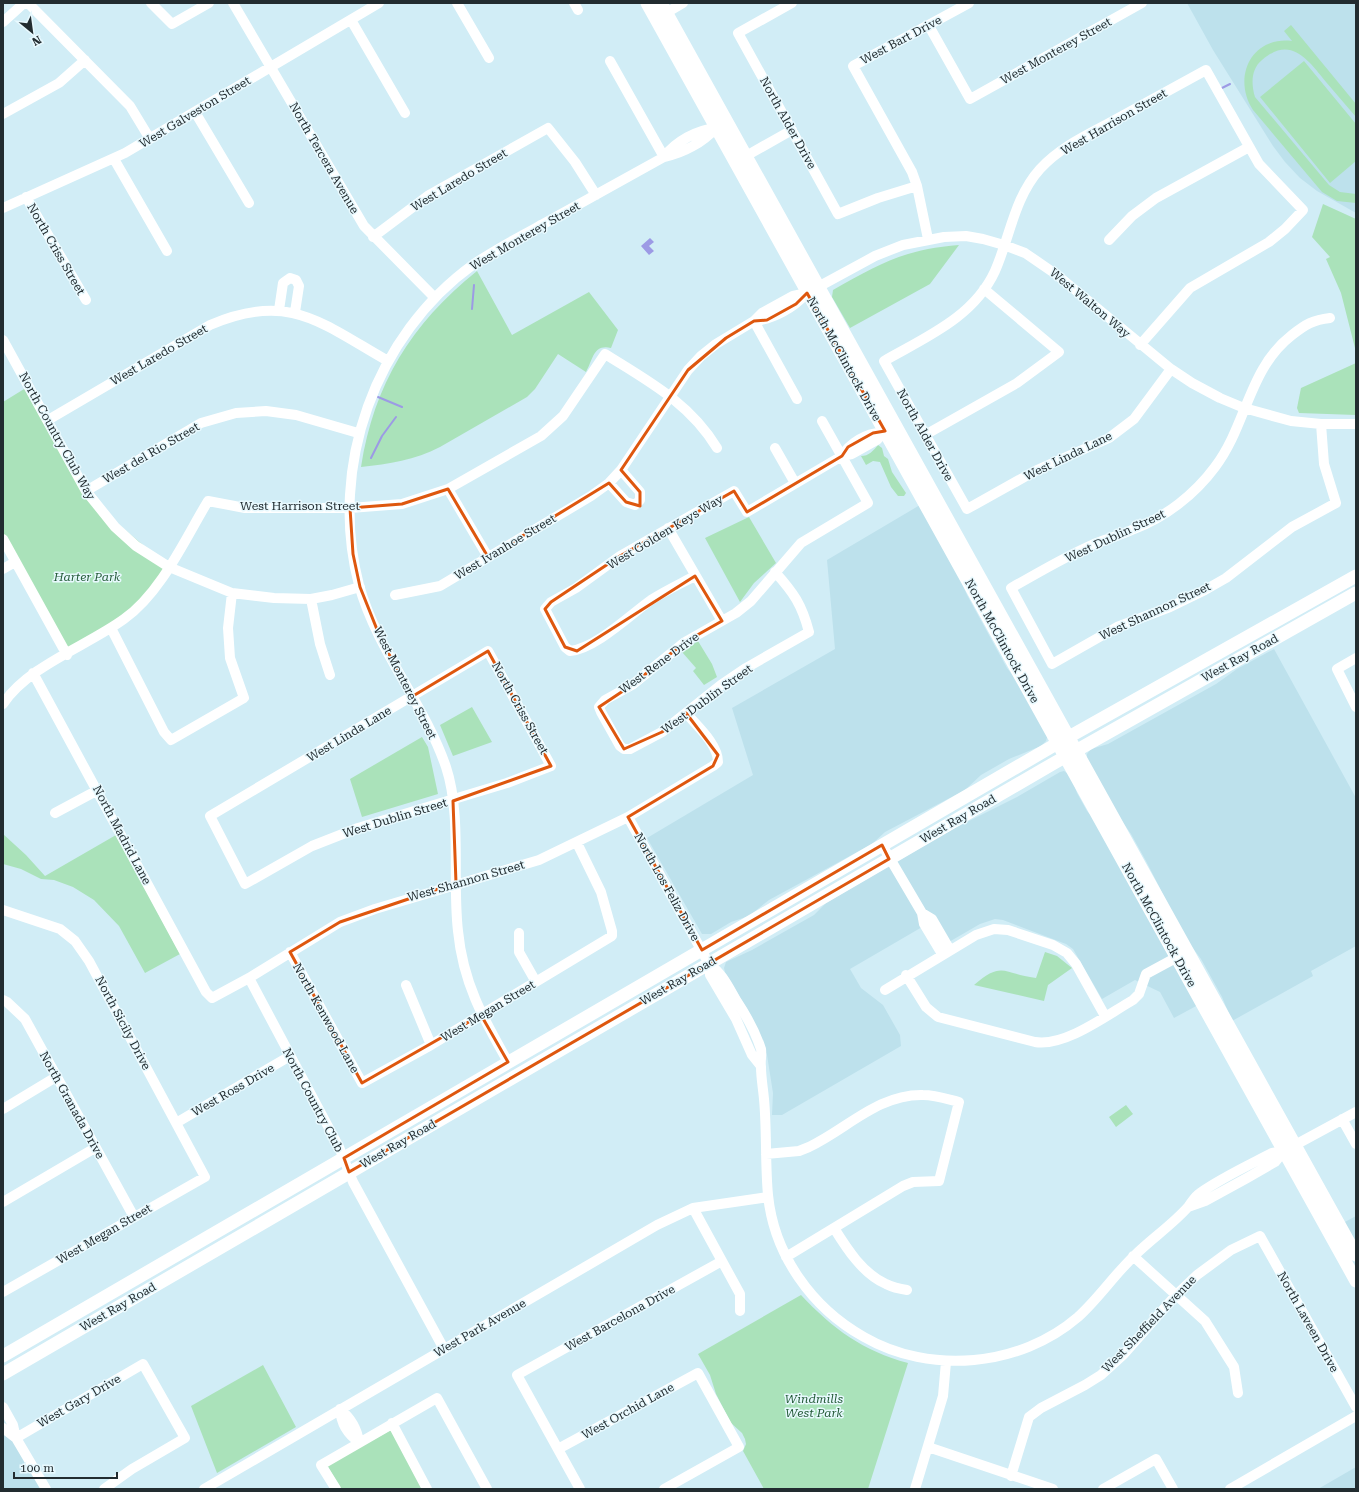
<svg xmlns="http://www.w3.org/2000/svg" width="1359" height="1492" font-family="'Roboto Serif',serif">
<rect width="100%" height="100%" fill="#d1edf6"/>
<!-- built -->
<path fill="#bde1ec" d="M1187,3H1356V213L1317,191L1300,178L1285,162L1273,146L1213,50Z
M920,505L954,565L967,595L1007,668L1021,686L1048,734L1046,741L1041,746L1009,759L981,775L965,790L885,832L872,844L769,900L749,916L731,922L711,934H702L647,838L753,775L732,708L835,649L827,560Z
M1274,649L1356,798V946L1311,971L1313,976L1232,1021L1222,997L1201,959L1186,939L1146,861L1131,834L1114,810L1087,759V754L1091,749L1108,744L1216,684L1237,669Z
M1064,771L1071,776L1077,793L1087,811L1096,821L1198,1005L1174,1018L1160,992L1135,980L1102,999L1073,949L1066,944L1003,920L995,919L980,924L942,946L929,923L850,969L861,988L883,1005L900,1035L901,1046L782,1115H772L773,1093L767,1055L749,1012L725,972L724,968L726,962L752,950L814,915L826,903L953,829L1017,797L1060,772Z
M1356,1216V1246L1343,1223Z
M3,1428L46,1489H3Z
M1356,1467V1489H1318Z"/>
<!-- park -->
<path fill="#aae2ba" d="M1291,25L1356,104V117C1346,105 1336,94 1326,82C1308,60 1291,35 1262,60C1251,69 1251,84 1255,97L1329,185L1340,192L1356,194V203L1337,201L1322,192L1253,110C1232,78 1251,36 1292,41L1284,31Z
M1304,61L1356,124V161L1330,183L1260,97Z
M1323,204L1356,219V352L1341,293L1326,259L1330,257L1312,237Z
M959,245L930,284L850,328L832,297L833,290C879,264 905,249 959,245Z
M477,271L512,335L589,292L618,330L611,348C593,344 593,360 586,372L558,354L535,389L527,397L440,447C415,460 389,464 361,467C374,384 411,324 477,271Z
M1356,363V415L1299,413L1297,408L1301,388Z
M29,386L97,506L169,567L143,603L67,655L3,539V402Z
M878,445L882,448L884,456L888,459L892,472L906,493L904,496H898L891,487L880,462L873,461L866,465L861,456C869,456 873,451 878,445Z
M749,517L776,563L754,583L740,602L705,538Z
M698,641L712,664L717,677L704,685L693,671L696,668L682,652Z
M472,707L492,742L453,756L440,725Z
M422,737L428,747L438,794L362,817L350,779Z
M3,834L26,855L45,876L116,835L180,954L145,973L119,926L94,900L73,887L54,880L41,879L21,869L3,864Z
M1045,952L1057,956L1072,968L1048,985L1044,1001L974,985C1003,960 1003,974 1036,978Z
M1126,1105L1133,1114L1116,1127L1109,1117Z
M801,1295C833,1329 863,1351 908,1363L868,1489H764L743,1451L746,1444L745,1439L742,1433L731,1423L716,1394L710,1375L698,1354Z
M263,1365L296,1427L217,1473L191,1406Z
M391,1430L422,1489H341L327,1465Z"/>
<!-- water -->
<path fill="#9c9ae5" d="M650,238L654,242L649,246L654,251L649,255L641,246Z"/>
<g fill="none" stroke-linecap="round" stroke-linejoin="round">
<!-- stream -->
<path stroke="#9c9ae5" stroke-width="2" d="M1222,88L1230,84
M472,309L474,285
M378,397L402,407
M371,458L382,436L396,417"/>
<!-- minor -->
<path stroke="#fff" stroke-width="10" d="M28,3L130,106L150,139
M151,3L172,24L209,3
M233,3L364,226L435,298
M457,3L489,58
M574,3L578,10
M792,3L738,33L838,214L878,198L917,186
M661,16L683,3
M351,20L405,113
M3,22L24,3
M929,26L970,99L1142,3
M610,61L664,157
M195,112L249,203
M3,114L59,83L85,60
M746,156L792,130
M664,157C676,141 697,130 716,128
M114,159L167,251
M26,197L86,300
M3,208L125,153L379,3
M373,237L429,195L548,128L575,162L596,195
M928,239L917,186L912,172L853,66L969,3
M1109,240L1132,216L1156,198L1249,147
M279,310L283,283L290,278L296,280L299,286L295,312
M754,321L797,399
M754,321C774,319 793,308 807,293
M3,340L86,491L115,527L136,546L169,567L232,593L274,598L311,599L332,595L360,587
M1140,345L1190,288L1269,242L1285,229L1303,210L1259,164L1206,70C1175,87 1144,104 1113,121C1087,135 1060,147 1040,169C1014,198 1010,237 995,271C974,317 926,337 884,361L967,509L1037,470L1109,438L1134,419L1171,369
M48,420L210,325C289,291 321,323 388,361
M1321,424L1324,464L1336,503L1292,527L1226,578L1205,590L1170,607L1117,627L1052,664L1011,588C1038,573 1066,556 1094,544C1107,539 1121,535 1134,529C1166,517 1195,494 1215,467C1247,425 1248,369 1292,335C1306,324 1313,320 1330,318
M925,435L1017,383L1059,352L984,289
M775,448L795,483
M842,456C849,444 867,432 882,433
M609,483L626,502L635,505L640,500V492L621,470
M448,489L488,557
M86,491L201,423L236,413L266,411L296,415L358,433
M668,528L722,621
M3,539L67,655
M3,569L15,562
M775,572C794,593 802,605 809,632L746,668L721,685L662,732L630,749H624L620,746L601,712L599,707L605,700L632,685L685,642L736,613L751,601L801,543L868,503L822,421
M695,576C680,584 665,591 651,600C630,615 595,649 570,651L565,647L545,609L551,602L576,588L620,556L734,491L747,512L842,456L852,454L877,440L885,431
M395,595L440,586L591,496L609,483L621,470L688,370L701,356L716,344L754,321L762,313L793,296L807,293L875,256L903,245L944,237L966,236L983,239L1004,245L1025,253L1057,275L1171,369L1192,383L1220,398L1244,408L1291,421L1321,424H1356
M311,599L320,644L330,675
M111,628L164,732L171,740L244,698L230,658L228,628L232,593
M488,651L551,766L507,783L358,828L312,846L245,884L210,816Z
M1356,658L1337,669L1356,707
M33,673L206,992L212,998L249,978L340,922L375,909L539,860L628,817L713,766L718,762C718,744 697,726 686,713
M3,704C28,666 87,646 124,619C161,593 185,539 208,501L245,508H350L402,504L448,489L541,436L563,416L605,354C648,381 690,403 717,448
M55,813L98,790
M628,817L709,964L710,975L736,1019L752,1055L760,1065
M882,845L922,913L924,924L942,954
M3,910L60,929L75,941L89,961L205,1177L3,1292
M922,913L932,919L950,950
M519,933V952L536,982
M290,952L362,1083L431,1045L612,936V931L601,892L577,843
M709,964C722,973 728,986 736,1000C746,1015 755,1031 761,1049C762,1055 760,1061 761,1067C761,1077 763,1088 764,1099C767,1131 765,1163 768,1195C774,1255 812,1308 864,1337C930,1375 1020,1367 1078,1317C1099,1298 1114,1275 1134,1256C1151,1239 1172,1225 1188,1207C1192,1202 1195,1196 1200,1193C1221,1178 1249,1165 1272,1153L1284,1151
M906,975L926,1007L938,1017L1035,1042C1065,1047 1107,1015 1133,1000L1139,994L1146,974L1183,954
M249,978L339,1147L353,1182L444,1349
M406,985L431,1045
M885,990L976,935L994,929L1008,930L1053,945L1067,953L1076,964L1105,1016
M3,1000L7,1002L25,1019L134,1217
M508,1062C483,1018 463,983 458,931C452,880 462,815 446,767C424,703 377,650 359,585C328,467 375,335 474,264C496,249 521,236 545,223C585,201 625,179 664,157C684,153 703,142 716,128
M3,1109L56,1077
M1342,1119L1356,1144
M176,1123L290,1056
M766,1154L799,1151L809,1147C847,1129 878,1094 923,1095C935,1095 947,1099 959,1102L939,1181L913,1182L903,1186L786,1257
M3,1202L95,1148
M1188,1207L1205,1201L1247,1178L1275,1162L1284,1151L1356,1112
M693,1208L740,1294V1311
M834,1228C847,1249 863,1274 886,1284C892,1287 900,1289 907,1290
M1133,1256L1205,1321L1234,1367L1238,1393
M3,1407L13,1425L16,1438L46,1489
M340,1409C341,1424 347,1434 359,1442
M340,1409C351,1418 357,1428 359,1442
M392,1423L427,1489
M3,1428L16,1438
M16,1438L143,1364L185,1438L132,1469L104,1489
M928,1447L1053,1489
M558,1449L698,1373L739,1447L664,1489
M1011,1476L1029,1417L1041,1408L1085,1385L1101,1375L1124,1354L1176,1295L1197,1275L1231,1250L1260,1236L1356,1407
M204,1489L657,1225L693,1208L768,1197
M336,1489L321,1465L437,1398L487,1489
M580,1489L517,1375L722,1261
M915,1489L943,1396L946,1362
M1103,1489L1156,1459L1173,1489
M1230,1489L1356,1416"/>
<!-- major -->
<path stroke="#fff" stroke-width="13" d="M647,3L1356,1281
M661,3L1356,1255
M3,1356L1058,743L1356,576
M3,1374L1056,762L1356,593"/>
</g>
<!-- marked area -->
<path fill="none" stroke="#de570e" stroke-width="3" stroke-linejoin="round" d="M807,293L885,431L873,433L848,447L842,456L747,512L734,491L620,556L551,602L545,609L565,647L577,651L695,576L722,621L685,642L632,685L599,707L624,749L662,732L686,713L718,755L713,766L628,817L702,950L882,845L889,859L349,1172L344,1158L508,1062L481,1015L362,1083L290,952L340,922L456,883L453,801L551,766L488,651L413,696L382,642L360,587L353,554L350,508L402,504L448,489L488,557L609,483L626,502L640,506V492L621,470L688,370L726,338L754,321L767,320L796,304Z"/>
<g text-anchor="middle" stroke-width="3" stroke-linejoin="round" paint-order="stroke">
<!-- street labels -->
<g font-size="12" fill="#222c30" stroke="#e8f9fe">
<text transform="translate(901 40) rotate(-28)" y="4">West Bart Drive</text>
<text transform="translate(1056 51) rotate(-29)" y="4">West Monterey Street</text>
<text transform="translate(195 112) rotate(-31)" y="4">West Galveston Street</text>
<text transform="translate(1114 122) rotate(-30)" y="4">West Harrison Street</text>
<text transform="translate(788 123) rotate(61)" y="4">North Alder Drive</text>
<text transform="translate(324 158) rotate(60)" y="4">North Tercera Avenue</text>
<text transform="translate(459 180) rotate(-31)" y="4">West Laredo Street</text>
<text transform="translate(525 236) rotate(-30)" y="4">West Monterey Street</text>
<text transform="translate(56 249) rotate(60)" y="4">North Criss Street</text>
<text transform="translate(1090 303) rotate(40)" y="4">West Walton Way</text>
<text transform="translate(159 355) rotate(-30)" y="4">West Laredo Street</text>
<text transform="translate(844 359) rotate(61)" y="4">North McClintock Drive</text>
<text transform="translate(925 435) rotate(61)" y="4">North Alder Drive</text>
<text transform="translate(57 436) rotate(61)" y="4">North Country Club Way</text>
<text transform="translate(151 453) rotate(-30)" y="4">West del Rio Street</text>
<text transform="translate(1068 456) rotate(-26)" y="4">West Linda Lane</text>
<text x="300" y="510">West Harrison Street</text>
<text transform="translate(665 532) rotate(-31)" y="4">West Golden Keys Way</text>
<text transform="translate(1115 536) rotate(-25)" y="4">West Dublin Street</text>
<text transform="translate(505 547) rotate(-31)" y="4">West Ivanhoe Street</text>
<text transform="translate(1155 611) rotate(-25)" y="4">West Shannon Street</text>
<text transform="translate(1002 641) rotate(61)" y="4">North McClintock Drive</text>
<text transform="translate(1240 658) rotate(-29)" y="4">West Ray Road</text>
<text transform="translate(659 663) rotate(-36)" y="4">West Rene Drive</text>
<text transform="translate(405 683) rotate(63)" y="4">West Monterey Street</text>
<text transform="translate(707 699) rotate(-36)" y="4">West Dublin Street</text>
<text transform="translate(520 708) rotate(61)" y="4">North Criss Street</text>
<text transform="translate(349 734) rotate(-31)" y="4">West Linda Lane</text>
<text transform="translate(395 818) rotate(-17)" y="4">West Dublin Street</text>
<text transform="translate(958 819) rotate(-30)" y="4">West Ray Road</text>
<text transform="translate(122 835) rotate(62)" y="4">North Madrid Lane</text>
<text transform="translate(466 881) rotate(-16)" y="4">West Shannon Street</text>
<text transform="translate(667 887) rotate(61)" y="4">North Los Feliz Drive</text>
<text transform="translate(1159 925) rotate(61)" y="4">North McClintock Drive</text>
<text transform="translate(678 981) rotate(-30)" y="4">West Ray Road</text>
<text transform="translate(488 1011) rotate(-31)" y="4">West Megan Street</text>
<text transform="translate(326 1018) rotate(61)" y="4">North Kenwood Lane</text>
<text transform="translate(123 1023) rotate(62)" y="4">North Sicily Drive</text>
<text transform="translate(233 1090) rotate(-30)" y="4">West Ross Drive</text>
<text transform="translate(313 1100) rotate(62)" y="4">North Country Club</text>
<text transform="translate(72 1105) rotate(61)" y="4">North Granada Drive</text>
<text transform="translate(398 1144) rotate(-30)" y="4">West Ray Road</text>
<text transform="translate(104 1234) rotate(-30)" y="4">West Megan Street</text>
<text transform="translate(118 1307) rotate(-30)" y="4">West Ray Road</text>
<text transform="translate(620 1318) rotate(-29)" y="4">West Barcelona Drive</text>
<text transform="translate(1308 1322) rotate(61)" y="4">North Laveen Drive</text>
<text transform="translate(1149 1324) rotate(-46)" y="4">West Sheffield Avenue</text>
<text transform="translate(480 1328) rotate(-30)" y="4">West Park Avenue</text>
<text transform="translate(79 1401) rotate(-30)" y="4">West Gary Drive</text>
<text transform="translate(628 1411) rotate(-29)" y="4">West Orchid Lane</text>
</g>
<!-- park labels -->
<g font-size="12" font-style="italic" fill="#245b38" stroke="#e8f9fe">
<text x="87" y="581">Harter Park</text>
<text x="814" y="1403">Windmills<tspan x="814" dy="14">West Park</tspan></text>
</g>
</g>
<!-- border -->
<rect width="1359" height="1492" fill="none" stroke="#222c30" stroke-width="8"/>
<!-- north arrow -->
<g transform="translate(32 32) rotate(151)" stroke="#e8f9fe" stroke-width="3" paint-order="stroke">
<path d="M0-3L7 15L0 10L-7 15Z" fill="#222c30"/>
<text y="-6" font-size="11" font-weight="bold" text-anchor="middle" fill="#222c30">N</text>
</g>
<!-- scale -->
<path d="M14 1472v6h103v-6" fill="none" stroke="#222c30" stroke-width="2"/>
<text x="20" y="1472" font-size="12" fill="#222c30" stroke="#e8f9fe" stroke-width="3" paint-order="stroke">100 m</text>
</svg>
